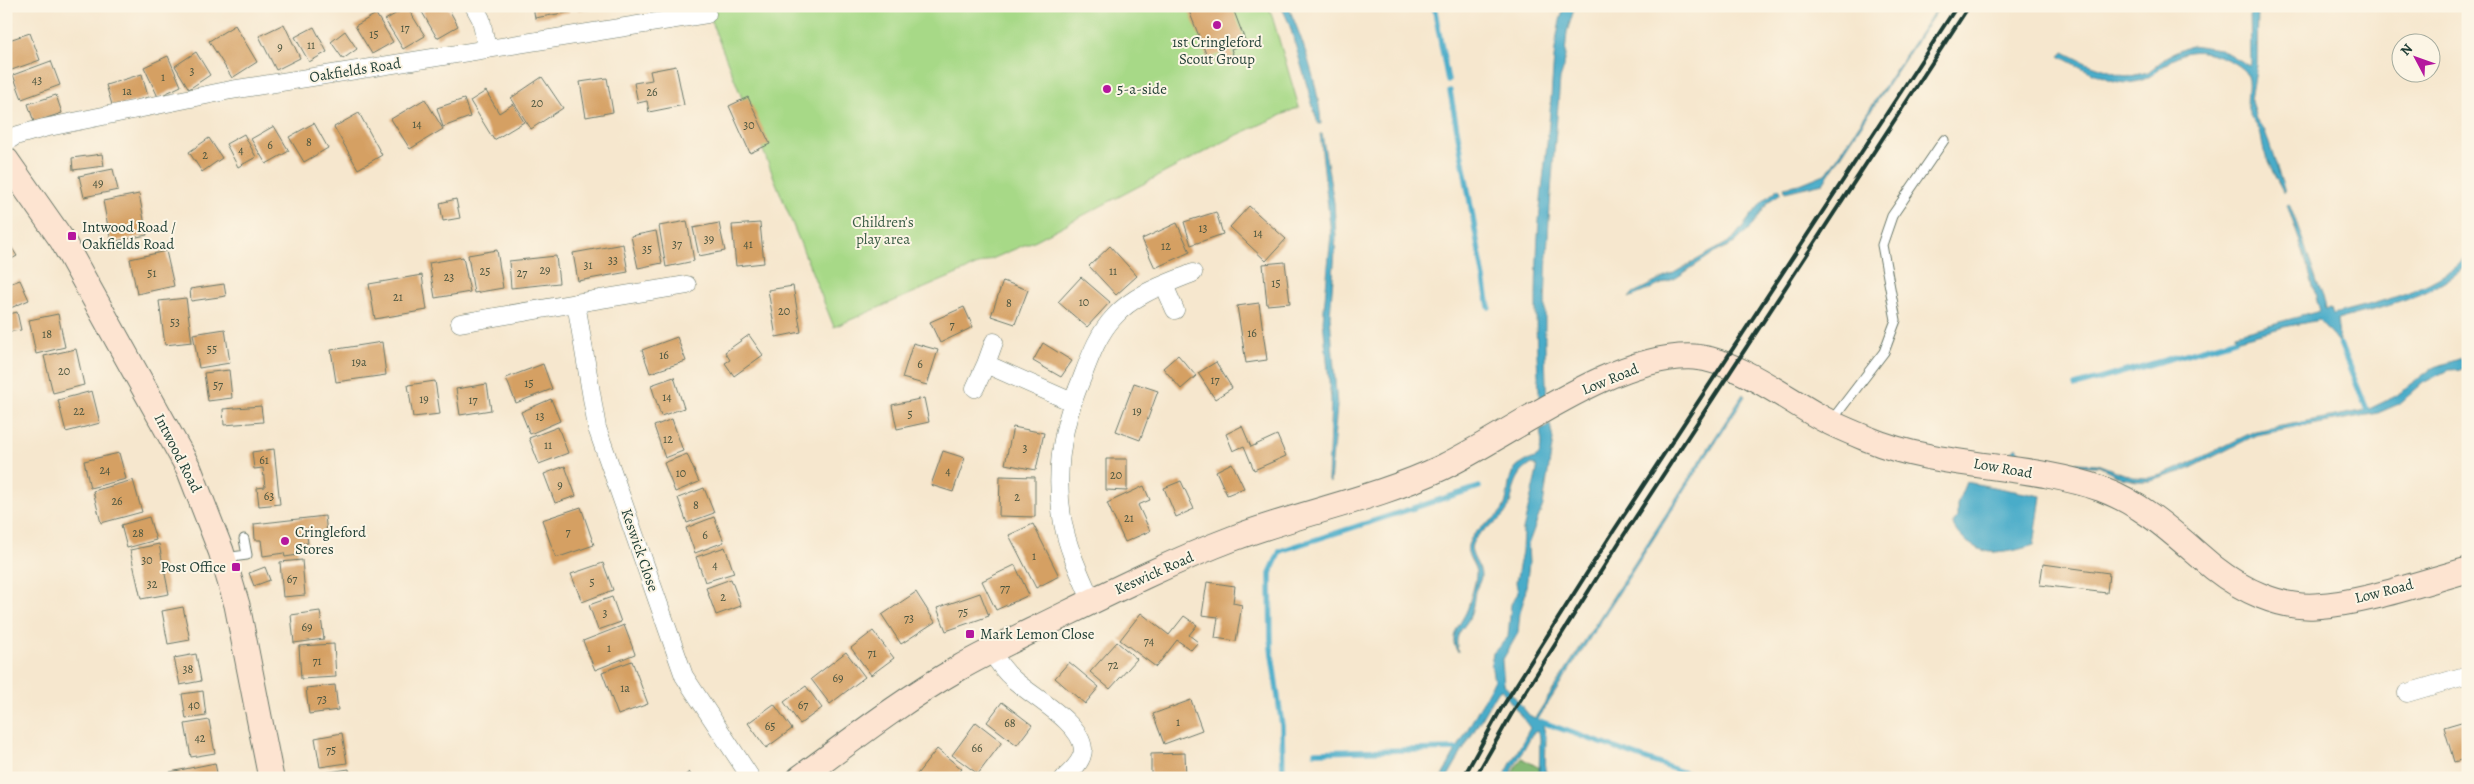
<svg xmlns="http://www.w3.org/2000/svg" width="2474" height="784" font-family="Alegreya,serif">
<rect width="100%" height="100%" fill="#fcf5e5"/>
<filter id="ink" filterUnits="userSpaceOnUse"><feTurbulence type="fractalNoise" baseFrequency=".02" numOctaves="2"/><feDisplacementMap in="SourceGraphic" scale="10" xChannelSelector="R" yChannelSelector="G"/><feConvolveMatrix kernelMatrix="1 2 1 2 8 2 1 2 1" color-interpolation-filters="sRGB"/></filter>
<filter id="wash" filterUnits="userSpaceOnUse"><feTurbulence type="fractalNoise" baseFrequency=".0096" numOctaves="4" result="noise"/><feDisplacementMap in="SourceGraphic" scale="20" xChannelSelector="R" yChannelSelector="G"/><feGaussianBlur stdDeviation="1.12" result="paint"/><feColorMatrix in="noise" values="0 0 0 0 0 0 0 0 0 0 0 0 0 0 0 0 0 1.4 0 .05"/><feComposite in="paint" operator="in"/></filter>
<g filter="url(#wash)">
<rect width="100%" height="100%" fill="#f6e7ce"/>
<!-- green -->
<path fill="#a7d987" stroke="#638b5e" d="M705,6H1269L1299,107L1233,137L1036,240L834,327Z"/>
<!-- forest -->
<path fill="#85b974" stroke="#527b54" d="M1522,758L1557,778H1509Z"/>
<!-- water -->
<path fill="#4aacc9" stroke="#34747e" d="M1281,6H1288C1303,40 1319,87 1321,124H1318L1289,23Z
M1564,6H1575L1567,32L1564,67L1560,79C1552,185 1540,292 1547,399L1540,403C1536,355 1535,307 1537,259C1538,213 1545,168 1549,123C1553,83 1552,44 1564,6Z
M1938,6H1940L1823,183L1785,192L1784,187L1800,184L1827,173Z
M2250,6H2258L2257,64L2251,101L2256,119L2265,131L2285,192H2283C2276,179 2269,165 2264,151C2262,145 2262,138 2260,132C2257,124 2250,119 2248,109C2245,98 2252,81 2245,72C2237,63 2226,59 2216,55C2167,39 2166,82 2127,83C2109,83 2076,65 2060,56L2064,52L2086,63L2127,77L2148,72L2172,53L2191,45L2220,49L2249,66L2251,63Z
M1320,134H1322L1334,203L1336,238L1330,316L1337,406L1330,483L1328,481L1331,400L1323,321L1331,234Z
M1779,188L1781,193L1769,201L1753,225L1735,243L1717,251L1676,278L1629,298L1633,293L1672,274L1732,240L1762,202Z
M2289,204C2300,230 2308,256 2317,283C2321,292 2325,299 2326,309L2331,308L2333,314C2382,301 2430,292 2468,256V264C2430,299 2385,306 2337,320L2340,344L2319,320L2284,327L2235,340V334L2320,311L2303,251L2287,205Z
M2468,356V369L2448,370L2423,383L2399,404L2378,413L2256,435L2187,470L2151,481H2137L2122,478L2099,466L2038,465L2013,457L2012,451L2016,447L2022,456L2033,461L2097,464L2132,477L2148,478L2162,475L2188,464L2255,431L2367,410L2396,396L2432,368Z
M1743,394L1745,396L1538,719L1542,722L1546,736L1545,778H1539L1540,738L1537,731L1532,734L1508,778H1503L1530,728L1501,689L1496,693L1447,778H1441L1494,681L1491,663L1493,653L1508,637L1511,604L1518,593L1516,582L1522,551L1523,530L1537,471L1536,466L1532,464C1507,479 1518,498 1503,516C1493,526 1478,531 1472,544C1468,555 1482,566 1481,577C1480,582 1477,587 1475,591C1474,599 1473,607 1471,614C1465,630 1453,631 1458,652C1445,635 1466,620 1469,604C1471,595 1476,583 1476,574C1476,564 1465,556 1468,545C1473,529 1489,525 1500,513C1511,501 1505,480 1516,467C1523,460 1533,461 1539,455L1542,442L1540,430L1550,424L1553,440L1543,505L1528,545L1529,563L1525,596L1520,612L1518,633L1502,661L1504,684L1529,715L1535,718Z
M1966,482L2041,496L2034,545C2021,549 2005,554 1991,552C1977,551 1955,537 1953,523L1957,517V504Z"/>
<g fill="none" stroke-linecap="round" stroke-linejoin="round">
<!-- stream -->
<path stroke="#4aacc9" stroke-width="5.5" d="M1434,6L1448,81
M1450,91L1489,307
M2340,344L2367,410
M2075,386L2235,340
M1542,722L1699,778
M1315,752L1457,749
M1283,778L1282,726L1271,648L1270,573L1280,551L1479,487"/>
</g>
<g id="blocks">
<!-- building -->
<path fill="#d5a064" d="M431,6H447L458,26L437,38L422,12Z
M533,6H568L569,12L535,18Z
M578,6H603V7L578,10Z
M1187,6H1232L1246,43L1231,49L1234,57L1230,58L1225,60L1222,53L1208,59Z
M407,7L425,36L403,49L385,20Z
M376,14L393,42L372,54L355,26Z
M284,24L300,58L276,70L259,36Z
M235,25L257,62L232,78L209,41Z
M314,27L327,52L309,62L295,37Z
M345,31L357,49L343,59L331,42Z
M30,33L40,60L6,72V41Z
M196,52L210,75L189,89L175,66Z
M168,56L181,86L158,97L144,67Z
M51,61L60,85L22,99L13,75Z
M676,66L684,105L649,112L647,101L638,103L634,83L652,80L650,71Z
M142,74L148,97L113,108L106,85Z
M542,77L563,108L531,129L511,98Z
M607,78L613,112L586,117L580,82Z
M486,91L499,113L513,104L524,122L494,140L470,101Z
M56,95L62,113L34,122L28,104Z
M748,97L770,144L750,153L729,106Z
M425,99L443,129L410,149L391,119Z
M464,99L470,117L443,127L437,108Z
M359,113L382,155L358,169L334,127Z
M314,123L328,148L304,162L289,137Z
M274,126L289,151L266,164L251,139Z
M244,134L256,157L238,167L226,144Z
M209,138L222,158L202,172L189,152Z
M102,154L104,166L73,170L72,158Z
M113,169L118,190L84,197L79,176Z
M139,194L147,235L111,242L103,201Z
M456,199L460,218L443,221L440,203Z
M1249,206L1286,239L1266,261L1230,227Z
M1216,212L1223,234L1191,245L1184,222Z
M687,221L694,261L666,267L659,226Z
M719,223L725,251L699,256L693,228Z
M760,223L764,263L736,266L732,225Z
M1177,223L1190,252L1155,268L1142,239Z
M656,231L662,263L638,268L631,236Z
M6,239L17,256L6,262Z
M623,244L628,272L578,281L573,253Z
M1110,246L1137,276L1116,295L1089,266Z
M497,250L503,288L474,293L468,255Z
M166,251L174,286L137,294L130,259Z
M556,256L559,283L511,288L509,261Z
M463,257L470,292L435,298L429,263Z
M1285,262L1290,303L1267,305L1263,264Z
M422,275L427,310L375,319L369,284Z
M1081,277L1110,302L1087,327L1058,302Z
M20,280L29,300L6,310V285Z
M1003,281L1028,290L1015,324L991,316Z
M224,284L226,296L191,301L190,289Z
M793,286L801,332L776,337L768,290Z
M186,298L192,342L165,345L159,301Z
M1259,303L1267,360L1246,363L1237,306Z
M964,307L973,327L940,343L930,322Z
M17,312L21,330L6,332V315Z
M58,314L65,347L36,354L29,320Z
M225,329L230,363L199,368L193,334Z
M749,335L763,355L734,376L725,363L730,360L725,352Z
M677,337L686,361L650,373L642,350Z
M382,342L386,375L336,382L331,350Z
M913,343L938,350L927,385L902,378Z
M1043,343L1072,361L1061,377L1033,361Z
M76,349L84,385L53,393L44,356Z
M1178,355L1196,376L1181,389L1163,368Z
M1216,362L1232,388L1215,399L1198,373Z
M543,364L552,389L516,403L506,378Z
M229,370L232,398L208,401L204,373Z
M674,377L684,408L661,416L651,385Z
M435,381L440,414L413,417L408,385Z
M1134,383L1158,391L1140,440L1116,431Z
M487,384L491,410L460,415L456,389Z
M92,391L100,423L66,432L58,400Z
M924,398L929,422L897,429L892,405Z
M551,399L560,421L530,434L521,412Z
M261,406L263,422L224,425L223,409Z
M672,419L683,451L665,458L654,426Z
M1242,426L1251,447L1277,435L1286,456L1254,470L1244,446L1233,451L1226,434Z
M558,427L568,453L539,464L529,438Z
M1013,427L1044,433L1036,470L1005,464Z
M274,449L280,504L259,506L257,488L265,487L264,478L263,468L254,469L252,452Z
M943,451L965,458L953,492L931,485Z
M119,453L126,479L90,488L84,461Z
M687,454L699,482L675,492L664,463Z
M1106,459H1127V491L1106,490Z
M1232,463L1244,488L1227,495L1216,471Z
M565,466L576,496L555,503L544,474Z
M1000,476L1035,477V517L999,516Z
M133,480L142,512L101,523L93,491Z
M1181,481L1194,509L1176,517L1164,488Z
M1144,486L1150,500L1138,505L1150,531L1125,542L1107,503Z
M704,488L714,513L687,523L678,498Z
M581,507L594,545L556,558L542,520Z
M325,516L327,534L310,536L309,528L306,529L308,543L297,544L298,555L285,557L284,553L263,556L261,540H255L254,524Z
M149,517L156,540L127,548L121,525Z
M714,517L724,542L695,553L686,528Z
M1033,524L1059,576L1036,588L1009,535Z
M159,544L169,594L141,599L130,550Z
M725,547L734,573L705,582L696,557Z
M302,560L305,595L283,597L280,562Z
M603,563L613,590L582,602L571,574Z
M2043,564L2109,573L2107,593L2040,585Z
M1015,565L1029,595L996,610L982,581Z
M265,567L270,580L254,586L249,573Z
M731,579L741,606L716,615L706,588Z
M1207,582L1235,586L1233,603L1242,605L1236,641L1215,638L1218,617L1202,615Z
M916,592L935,622L901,644L882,615Z
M980,593L989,616L946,631L937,608Z
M612,597L621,622L598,630L589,605Z
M183,607L190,640L168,644L162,611Z
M320,611L324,639L294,643L291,615Z
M1141,613L1169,635L1184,616L1197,625L1189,635L1198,642L1191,650L1177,640L1156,667L1120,640Z
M624,625L635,654L595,670L583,641Z
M873,631L894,658L871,675L851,648Z
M1117,642L1137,659L1110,689L1090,672Z
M334,644L336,677L301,679L299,646Z
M846,652L865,677L830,704L811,679Z
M196,654L201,681L180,685L174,658Z
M632,661L648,704L618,715L602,672Z
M1069,662L1099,687L1085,704L1055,678Z
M335,685L338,710L309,714L306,688Z
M806,686L822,708L800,724L784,702Z
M203,691L206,716L186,719L182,694Z
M1191,700L1202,730L1164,744L1153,714Z
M1002,702L1032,725L1017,745L987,722Z
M774,704L792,729L766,748L748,723Z
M209,720L215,753L191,757L185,724Z
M2468,720V758L2454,762L2444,727Z
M976,722L1002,742L978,774L952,755Z
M342,733L347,763L320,767L315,738Z
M937,749L962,769L955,778H914Z
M1185,753L1186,778H1151V754Z
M215,763L218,778H171L170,772Z
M349,769L350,778H323V773Z
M689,772L693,778H682Z"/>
</g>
</g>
<g filter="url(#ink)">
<use href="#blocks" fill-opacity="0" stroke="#6a786a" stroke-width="1"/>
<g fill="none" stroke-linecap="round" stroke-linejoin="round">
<defs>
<path id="lane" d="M1832,420L1884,352L1896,320L1882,245L1892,216L1944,140
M224,558L247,555L244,539"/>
<path id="street" d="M474,6L481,19L487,49
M6,142L15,136L44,128L231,90L707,14
M687,285L576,303L597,428L684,676L751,778
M1164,285L1175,310
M460,323L576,303
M994,342L986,364L1072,402
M975,388L986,364
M1092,602C1081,576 1068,550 1063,523C1054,473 1062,424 1082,378C1090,357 1098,334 1114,317C1134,294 1166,284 1193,273
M991,651C997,661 1004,671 1013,679C1032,697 1081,722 1083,749C1083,761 1072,771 1064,778
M2407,693L2468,675"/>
<path id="secondary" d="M6,160L62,240L189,469L221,551L237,605L271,778
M800,778C852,740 903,700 959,668C994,648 1030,632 1066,614C1121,587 1176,560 1234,538C1303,512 1376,499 1443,467C1513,433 1615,353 1694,357C1735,360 1782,396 1818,416C1833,425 1851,432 1868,439C1939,469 2028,463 2102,489C2147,506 2178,538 2214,568C2242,590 2279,608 2315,606C2365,603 2420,583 2468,570"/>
</defs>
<!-- lane casing -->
<use href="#lane" stroke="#6a786a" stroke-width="11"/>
<!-- street casing -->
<use href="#street" stroke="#6a786a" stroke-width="19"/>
<!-- secondary casing -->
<use href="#secondary" stroke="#6a786a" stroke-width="27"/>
<!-- lane -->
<use href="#lane" stroke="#fff" stroke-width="9"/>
<!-- street -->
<use href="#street" stroke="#fff" stroke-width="18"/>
<!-- secondary -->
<use href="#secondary" stroke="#fde4d1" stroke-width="25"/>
<!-- rail -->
<path stroke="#1f3d34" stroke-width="4" d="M1463,778L1501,709L1611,535L1957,6
M1475,778L1511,715L1620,541L1969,6"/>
</g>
</g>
<!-- markers -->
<g fill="#b5179e" stroke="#fcf5e5" stroke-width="2">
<circle cx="1217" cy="25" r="5"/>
<circle cx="1107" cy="89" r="5"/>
<rect x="67" y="231" width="10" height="10" rx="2.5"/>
<circle cx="285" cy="541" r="5"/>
<rect x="231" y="562" width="10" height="10" rx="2.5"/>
<rect x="965" y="629" width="10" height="10" rx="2.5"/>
</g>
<g text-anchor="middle" stroke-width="4" stroke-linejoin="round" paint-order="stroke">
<!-- number labels -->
<g font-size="12" fill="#4c5640">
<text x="405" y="32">17</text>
<text x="374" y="38">15</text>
<text x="311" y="49">11</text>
<text x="280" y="51">9</text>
<text x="192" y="75">3</text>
<text x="163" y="81">1</text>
<text x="37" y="84">43</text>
<text x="127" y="95">1a</text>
<text x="652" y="96">26</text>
<text x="537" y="107">20</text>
<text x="417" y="128">14</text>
<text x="749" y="129">30</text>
<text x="309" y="146">8</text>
<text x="270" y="149">6</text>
<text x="241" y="154">4</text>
<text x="205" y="159">2</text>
<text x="98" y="187">49</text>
<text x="1203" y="232">13</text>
<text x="1258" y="237">14</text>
<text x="709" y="243">39</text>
<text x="677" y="248">37</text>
<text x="748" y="248">41</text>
<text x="1166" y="250">12</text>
<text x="647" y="253">35</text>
<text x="613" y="264">33</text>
<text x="588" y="269">31</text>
<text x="545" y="274">29</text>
<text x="485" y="275">25</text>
<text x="1113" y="275">11</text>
<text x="152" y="277">51</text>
<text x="522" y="277">27</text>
<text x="449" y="281">23</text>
<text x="1276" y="287">15</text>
<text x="398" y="301">21</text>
<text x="1084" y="306">10</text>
<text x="1009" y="307">8</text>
<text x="784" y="315">20</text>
<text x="175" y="326">53</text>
<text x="952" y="329">7</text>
<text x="1252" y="337">16</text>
<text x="47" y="338">18</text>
<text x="212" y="353">55</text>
<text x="664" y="359">16</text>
<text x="359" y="366">19a</text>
<text x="920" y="368">6</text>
<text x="64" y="375">20</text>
<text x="1215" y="384">17</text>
<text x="529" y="387">15</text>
<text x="218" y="389">57</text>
<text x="667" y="401">14</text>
<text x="424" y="403">19</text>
<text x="473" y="404">17</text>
<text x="79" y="415">22</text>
<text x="1137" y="415">19</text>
<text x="910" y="418">5</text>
<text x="540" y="420">13</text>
<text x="668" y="443">12</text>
<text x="548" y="449">11</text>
<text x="1025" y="452">3</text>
<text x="264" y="464">61</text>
<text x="105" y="474">24</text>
<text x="948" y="475">4</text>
<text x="681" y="477">10</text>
<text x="1116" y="479">20</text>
<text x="560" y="489">9</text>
<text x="269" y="500">63</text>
<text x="1017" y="501">2</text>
<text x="117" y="505">26</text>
<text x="696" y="509">8</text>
<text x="1129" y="522">21</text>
<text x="568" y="536">7</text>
<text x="138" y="537">28</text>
<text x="705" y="539">6</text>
<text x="1034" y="560">1</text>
<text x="147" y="564">30</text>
<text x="715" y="569">4</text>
<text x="292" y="583">67</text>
<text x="592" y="586">5</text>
<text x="152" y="588">32</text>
<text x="1005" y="592">77</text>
<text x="723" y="601">2</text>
<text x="963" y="616">75</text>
<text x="605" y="617">3</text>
<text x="909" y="622">73</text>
<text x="307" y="631">69</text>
<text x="1149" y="645">74</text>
<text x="609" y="652">1</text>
<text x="872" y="657">71</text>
<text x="317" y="665">71</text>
<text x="1113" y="669">72</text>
<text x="188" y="673">38</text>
<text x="838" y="682">69</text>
<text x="625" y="692">1a</text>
<text x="322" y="703">73</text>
<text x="194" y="709">40</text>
<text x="803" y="709">67</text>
<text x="1178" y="726">1</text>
<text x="1010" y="727">68</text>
<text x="770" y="730">65</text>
<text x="200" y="742">42</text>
<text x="977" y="752">66</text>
<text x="331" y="754">75</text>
</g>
<!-- poi labels -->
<g font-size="15" fill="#1f3d34" stroke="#fcf5e5" text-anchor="start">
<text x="1217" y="47" text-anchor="middle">1st Cringleford<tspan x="1217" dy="17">Scout Group</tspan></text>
<text x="1117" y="94">5-a-side</text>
<text x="82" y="232">Intwood Road /<tspan x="82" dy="17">Oakfields Road</tspan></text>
<text x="295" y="537">Cringleford<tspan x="295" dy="17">Stores</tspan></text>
<text x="226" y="572" text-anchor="end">Post Office</text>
<text x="980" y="639">Mark Lemon Close</text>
</g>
<!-- street labels -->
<g font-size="15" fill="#1f3d34" stroke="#fcf5e5">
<text transform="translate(355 70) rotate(-9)" y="5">Oakfields Road</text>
<text transform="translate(1610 379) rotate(-22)" y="5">Low Road</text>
<text transform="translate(178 453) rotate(63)" y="5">Intwood Road</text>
<text transform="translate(2003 468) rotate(10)" y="5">Low Road</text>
<text transform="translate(640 550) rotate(71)" y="5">Keswick Close</text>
<text transform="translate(1154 573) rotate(-24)" y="5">Keswick Road</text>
<text transform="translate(2384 591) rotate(-14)" y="5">Low Road</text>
</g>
<!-- park labels -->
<g font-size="15" fill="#3a5c45" stroke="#fcf5e5">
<text x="883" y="227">Children’s<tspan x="883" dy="17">play area</tspan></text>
</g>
</g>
<!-- margin -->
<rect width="2474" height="784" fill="none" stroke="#fcf5e5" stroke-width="25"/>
<!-- north arrow -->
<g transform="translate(2416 58) rotate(311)"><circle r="24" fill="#fcf5e5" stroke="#a4ab9e"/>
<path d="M0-4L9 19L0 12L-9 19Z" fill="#b5179e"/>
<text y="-8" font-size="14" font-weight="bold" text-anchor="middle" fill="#1f3d34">N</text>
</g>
</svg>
